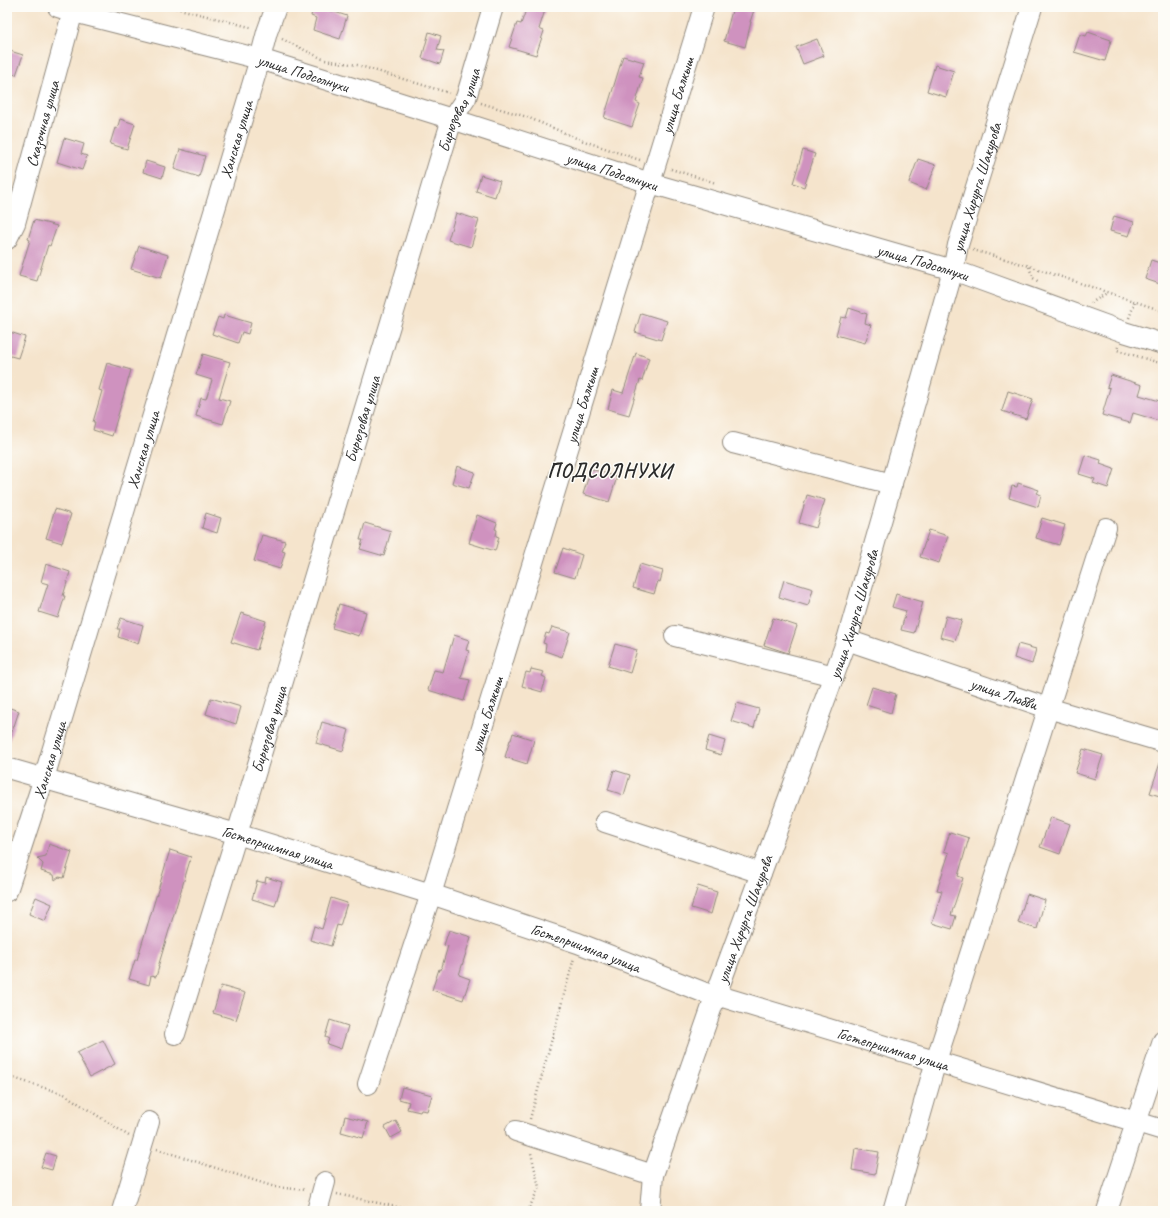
<svg xmlns="http://www.w3.org/2000/svg" width="1170" height="1218" font-family="Caveat,sans-serif">
<rect width="100%" height="100%" fill="#fdfcf7"/>
<filter id="ink" filterUnits="userSpaceOnUse"><feTurbulence type="fractalNoise" baseFrequency=".025" numOctaves="2"/><feDisplacementMap in="SourceGraphic" scale="8" xChannelSelector="R" yChannelSelector="G"/><feConvolveMatrix kernelMatrix="1 2 1 2 8 2 1 2 1" color-interpolation-filters="sRGB"/></filter>
<filter id="wash" filterUnits="userSpaceOnUse"><feTurbulence type="fractalNoise" baseFrequency=".012" numOctaves="4" result="noise"/><feDisplacementMap in="SourceGraphic" scale="16" xChannelSelector="R" yChannelSelector="G"/><feGaussianBlur stdDeviation="0.9" result="paint"/><feColorMatrix in="noise" values="0 0 0 0 0 0 0 0 0 0 0 0 0 0 0 0 0 1.4 0 .05"/><feComposite in="paint" operator="in"/></filter>
<g filter="url(#wash)">
<rect width="100%" height="100%" fill="#f5e4cc"/>
<g id="blocks">
<!-- building -->
<path fill="#cf92bf" d="M313,7H319L347,16L340,39L313,30L316,18L311,16Z
M527,7H546L539,29L544,31L536,55L509,47L517,23L521,24Z
M733,7H755L750,22H751L745,47L724,41Z
M429,32L441,36L437,50L444,51L440,64L422,58Z
M1088,32L1111,40L1105,61L1074,52L1080,34L1086,36Z
M817,39L824,56L803,64L796,47Z
M7,50L23,55L16,75L7,72Z
M623,56L644,62L639,77L643,78L636,102L640,104L632,127L604,118Z
M935,65L954,71L946,97L927,91Z
M120,119L135,124L127,149L110,144L115,128L117,129Z
M64,138L84,144L81,154L87,156L82,170L57,162Z
M180,149L205,156L199,177L174,169Z
M803,150L815,154L804,187L793,183Z
M918,159L936,165L926,190L909,183Z
M146,161L165,167L162,178L143,172Z
M481,175L500,181L495,197L476,191Z
M456,213L479,220L471,247L448,240Z
M1114,216L1134,222L1129,236L1110,231Z
M34,220L57,226L50,246L48,245L37,281L19,276L30,240L28,239Z
M139,246L168,255L161,278L131,269Z
M1151,260L1163,264V285L1145,279Z
M849,308L867,314L865,323L871,325L865,343L836,335L841,317L846,318Z
M641,313L667,321L661,340L635,332Z
M224,315L251,323L248,334L242,332L238,343L212,334L218,317L223,319Z
M7,331L25,337L18,358L7,355Z
M636,353L649,358L642,381L640,380L629,415L608,409L613,390L623,393Z
M203,354L230,362L219,398L230,401L223,424L196,416L201,398L206,399L212,380L196,375Z
M107,363L131,370L112,436L93,430L95,422H93L102,391L99,390Z
M1111,375L1142,385L1139,395L1163,402V422L1133,413L1130,423L1102,415L1110,388L1107,387Z
M1008,391L1033,399L1026,419L1002,411Z
M1085,455L1101,460L1100,464L1114,469L1108,488L1093,483L1095,479L1079,474Z
M457,466L475,472L469,488L452,483Z
M591,469L617,477L609,502L583,494Z
M1018,483L1039,490L1037,493L1041,495L1038,507L1009,498L1012,486L1017,487Z
M807,495L825,500L816,528L799,523Z
M55,509L71,514L62,543L46,538Z
M206,513L221,518L217,533L202,528Z
M477,515L497,523L495,529L497,530L496,536L499,537L495,551L469,543Z
M1042,518L1065,525L1059,545L1036,538Z
M365,523L391,531L384,556L360,549L363,540H360Z
M929,530L948,536L939,563L920,557Z
M262,535L285,541L282,551L285,552L280,569L254,561Z
M563,548L582,555L575,578L555,572Z
M46,564L70,572L63,596H65L58,618L39,612L48,584L41,582Z
M640,564L663,571L660,582L658,581L654,594L633,588Z
M784,580L813,589L808,606L779,597Z
M896,594L923,602L914,633L901,630L906,611L892,607Z
M339,604L366,612L359,636L332,628Z
M241,613L266,621L257,650L231,642Z
M946,616L962,620L955,641L940,637Z
M121,618L143,625L138,644L118,637L120,629H117Z
M773,618L797,626L788,653L764,645Z
M552,627L570,632L562,657L545,651L546,644L543,643L546,633L549,634Z
M454,635L469,640L466,650L469,651L461,678L470,680L464,701L428,690L434,670L443,672Z
M615,644L637,650L630,673L608,666Z
M1018,644L1036,649L1032,664L1014,658Z
M531,669L544,672L542,676L546,678L542,692L522,686L526,672L530,673Z
M872,687L896,694L891,713L866,705Z
M211,698L241,707L236,724L206,714Z
M737,703L759,709L754,728L731,721Z
M7,707L19,711L9,741H7Z
M322,722L349,730L343,751L316,743Z
M513,733L534,740L527,764L505,757L510,740H511Z
M709,736L725,741L721,755L705,750Z
M1083,749L1103,755L1095,779L1075,773Z
M1161,760H1163V797L1150,793Z
M614,770L630,775L624,795L608,790Z
M1051,817L1070,824L1060,854L1040,847Z
M950,832L969,838L958,876L963,878L951,915L956,916L952,929L932,923L942,891L937,890L949,853L944,851Z
M49,844L72,852L64,878L59,877L55,880L54,875L41,871L43,864L37,858L46,856Z
M170,850L191,857L158,967H159L156,977L151,976L149,985L129,979L135,960H137Z
M266,877L282,882L275,906L252,899L257,881L265,883Z
M698,886L717,892L711,914L691,908Z
M1027,894L1045,900L1037,929L1018,923Z
M36,897L52,904L45,921L29,914Z
M331,898L347,903L340,926L337,925L331,946L310,940L314,926L322,929Z
M449,930L471,937L459,975L470,979L463,1000L432,990L439,969L441,970L448,946L444,945Z
M221,986L245,993L236,1020L213,1013Z
M330,1020L348,1026L341,1049L327,1044L329,1039L325,1037Z
M103,1040L115,1064L90,1077L77,1053Z
M402,1087L432,1095L427,1111L421,1110L420,1112L407,1109L409,1102L399,1099Z
M345,1116L368,1122L363,1138L341,1132Z
M396,1121L402,1132L391,1138L385,1127Z
M855,1148L879,1152L875,1174L852,1170Z
M46,1153L56,1156L52,1170L41,1167Z"/>
</g>
</g>
<g filter="url(#ink)">
<use href="#blocks" fill-opacity="0" stroke="#90887c" stroke-width="1"/>
<g fill="none" stroke-linecap="round" stroke-linejoin="round">
<defs>
<g id="minor">
<path id="s1" d="M58,7L74,12L260,59L452,119L650,183L953,270L1124,332L1163,344"/>
<path id="s2" d="M7,239L15,223L74,7"/>
<path d="M733,443L892,484"/>
<path d="M675,636L834,676"/>
<path id="s3" d="M847,640L1048,708L1163,742"/>
<path id="s4" d="M7,768L237,834L431,894L578,943L708,994L716,995L1163,1130"/>
<path d="M605,822L761,873"/>
<path id="s5" d="M7,891L44,778L260,59L267,32L276,7"/>
<path id="s6" d="M175,1034L237,834L452,119L466,98L493,7"/>
<path id="s7" d="M368,1084L431,894L704,7"/>
<path d="M516,1131L653,1175"/>
<path d="M122,1211L149,1122"/>
<path d="M317,1211L325,1182"/>
<path id="s8" d="M650,1211L653,1175L716,995L847,640L953,270L958,245L1032,7"/>
<path d="M893,1211L936,1061L1106,528"/>
<path d="M1107,1211L1163,1041"/>
</g>
</defs>
<!-- minor casing -->
<use href="#minor" stroke="#90887c" stroke-width="22"/>
<!-- path -->
<path stroke="#90887c" stroke-width="2.5" stroke-dasharray="1 3" stroke-linecap="butt" d="M172,7L253,28
M282,39L325,60L357,65L449,93
M481,103L527,117L581,140L640,160
M671,169L716,183
M973,250L1029,266L1163,311
M1029,267L1033,278L1039,282
M1091,303L1107,293
M1129,318L1135,302
M1118,347L1117,350L1163,364
M7,1076L64,1094L129,1136
M530,1119L574,958
M157,1149L275,1187L306,1190
M337,1194L415,1211
M528,1211L539,1187L531,1153"/>
<!-- minor -->
<use href="#minor" stroke="#fff" stroke-width="20"/>
</g>
</g>
<g text-anchor="middle" stroke-width="3" stroke-linejoin="round" paint-order="stroke">
<!-- street labels -->
<g font-size="16" fill="#2b2b2b" stroke="#fdfcf7">
<text dy="6" stroke="none"><textPath href="#s1" startOffset="254">улица Подсолнухи</textPath></text>
<text dy="6" stroke="none"><textPath href="#s7" startOffset="1036">улица Балкыш</textPath></text>
<text dy="6" stroke="none"><textPath href="#s6" startOffset="967">Бирюзовая улица</textPath></text>
<text dy="6" stroke="none"><textPath href="#s2" startOffset="121">Сказочная улица</textPath></text>
<text dy="6" stroke="none"><textPath href="#s5" startOffset="786">Ханская улица</textPath></text>
<text dy="6" stroke="none"><textPath href="#s1" startOffset="578">улица Подсолнухи</textPath></text>
<text dy="6" stroke="none"><textPath href="#s8" startOffset="1076">улица Хирурга Шакурова</textPath></text>
<text dy="6" stroke="none"><textPath href="#s1" startOffset="902">улица Подсолнухи</textPath></text>
<text dy="6" stroke="none"><textPath href="#s7" startOffset="712">улица Балкыш</textPath></text>
<text dy="6" stroke="none"><textPath href="#s6" startOffset="643">Бирюзовая улица</textPath></text>
<text dy="6" stroke="none"><textPath href="#s5" startOffset="462">Ханская улица</textPath></text>
<text dy="6" stroke="none"><textPath href="#s8" startOffset="632">улица Хирурга Шакурова</textPath></text>
<text dy="6" stroke="none"><textPath href="#s3" startOffset="166">улица Любви</textPath></text>
<text dy="6" stroke="none"><textPath href="#s7" startOffset="388">улица Балкыш</textPath></text>
<text dy="6" stroke="none"><textPath href="#s6" startOffset="319">Бирюзовая улица</textPath></text>
<text dy="6" stroke="none"><textPath href="#s5" startOffset="138">Ханская улица</textPath></text>
<text dy="6" stroke="none"><textPath href="#s4" startOffset="282">Гостеприимная улица</textPath></text>
<text dy="6" stroke="none"><textPath href="#s8" startOffset="308">улица Хирурга Шакурова</textPath></text>
<text dy="6" stroke="none"><textPath href="#s4" startOffset="606">Гостеприимная улица</textPath></text>
<text dy="6" stroke="none"><textPath href="#s4" startOffset="930">Гостеприимная улица</textPath></text>
</g>
<!-- district labels -->
<g font-size="20" font-weight="bold" letter-spacing="1" fill="#2b2b2b" stroke="#fdfcf7">
<text x="610" y="477">ПОДСОЛНУХИ</text>
</g>
</g>
<!-- margin -->
<rect width="1170" height="1218" fill="none" stroke="#fdfcf7" stroke-width="24"/>
</svg>
